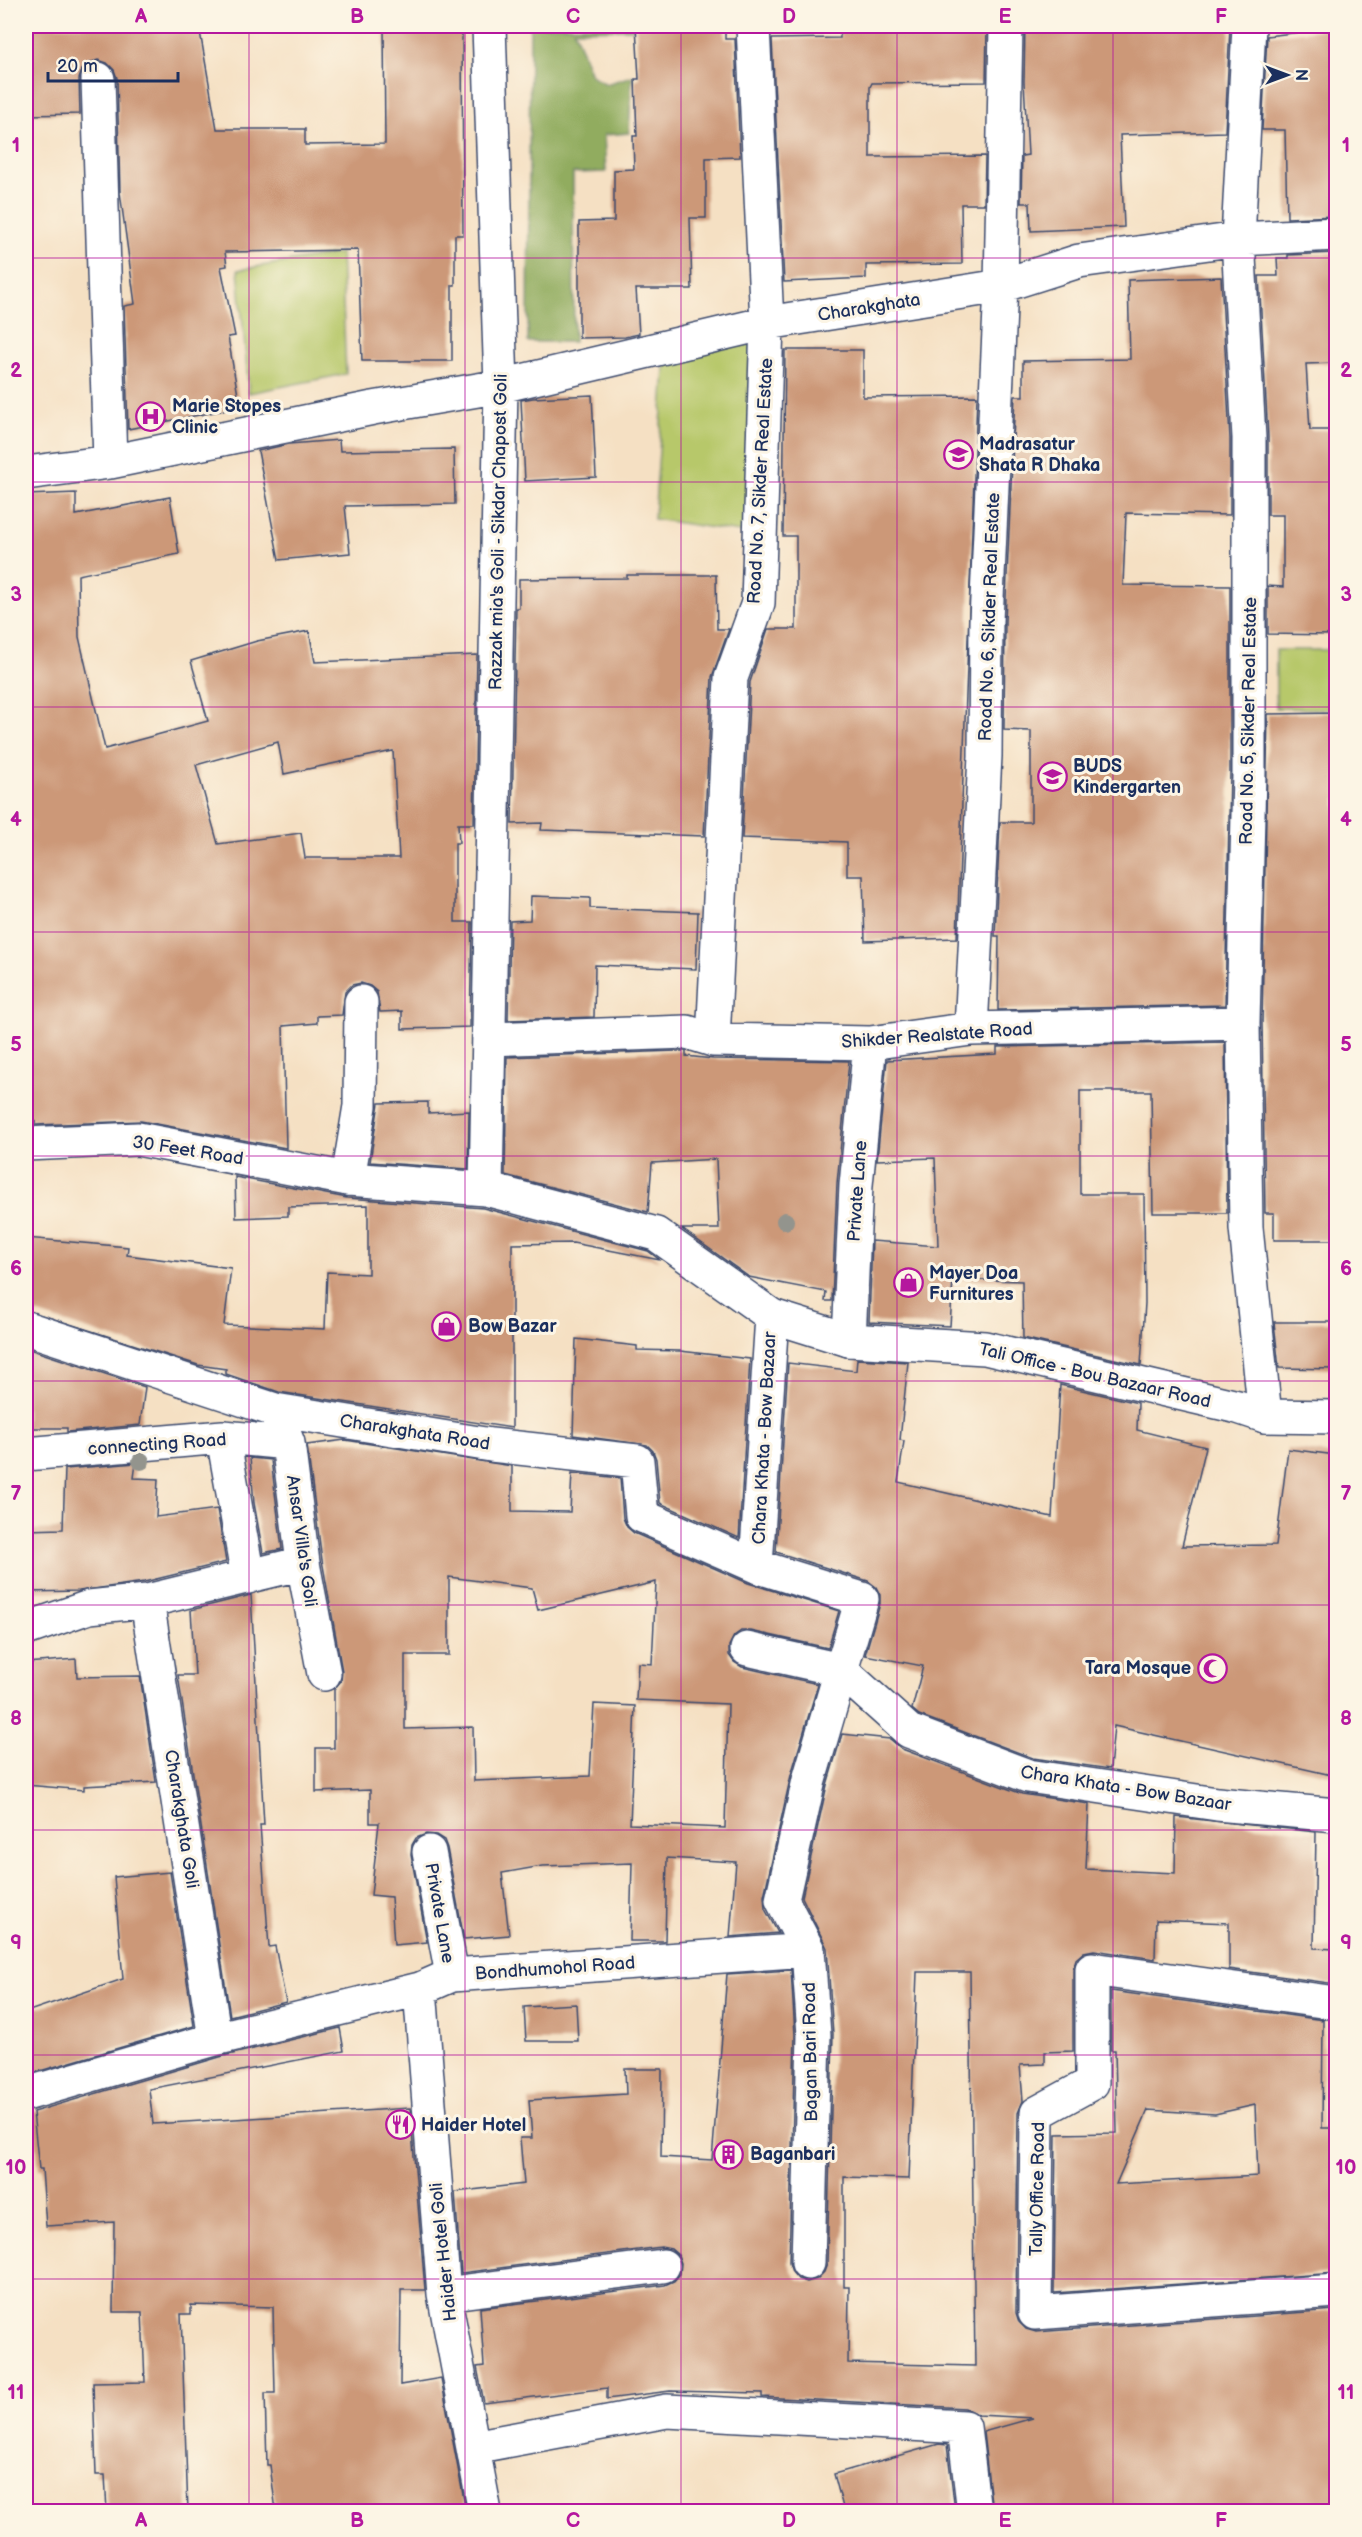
<svg xmlns="http://www.w3.org/2000/svg" width="1362" height="2537" font-family="'Balsamiq Sans',sans-serif">
<rect width="100%" height="100%" fill="#fcf5e5"/>
<filter id="ink" filterUnits="userSpaceOnUse"><feTurbulence type="fractalNoise" baseFrequency=".0167" numOctaves="2"/><feDisplacementMap in="SourceGraphic" scale="12" xChannelSelector="R" yChannelSelector="G"/><feConvolveMatrix kernelMatrix="1 2 1 2 8 2 1 2 1" color-interpolation-filters="sRGB"/></filter>
<filter id="wash" filterUnits="userSpaceOnUse"><feTurbulence type="fractalNoise" baseFrequency=".008" numOctaves="4" result="noise"/><feDisplacementMap in="SourceGraphic" scale="24" xChannelSelector="R" yChannelSelector="G"/><feGaussianBlur stdDeviation="1.35" result="paint"/><feColorMatrix in="noise" values="0 0 0 0 0 0 0 0 0 0 0 0 0 0 0 0 0 1.4 0 .05"/><feComposite in="paint" operator="in"/></filter>
<g filter="url(#wash)">
<rect width="100%" height="100%" fill="#f5e0c3"/>
<!-- green -->
<path fill="#b7c86b" stroke="#697c64" stroke-width="1.5" d="M341,253L346,374L249,393L238,270Z
M758,342L753,534L654,519L666,356Z
M1276,650H1336V709L1276,708Z"/>
<!-- forest -->
<path fill="#91ac5f" stroke="#566e5e" stroke-width="1.5" d="M530,26H633V29L574,30L591,75L606,84L632,76L629,133L604,135L606,172L573,173L574,342H528Z"/>
<g id="blocks">
<!-- building -->
<path fill="#cc9878" fill-rule="evenodd" d="M26,26H199L217,129H305V145L385,144L384,26H462L463,235H455V285H452V361H362L358,250L225,252L227,266L221,267L235,336L228,337L240,407L128,429L124,306L135,304L120,192L117,78L114,70L107,63L98,60L89,63L82,70L79,79L80,114L26,115Z
M636,26H725V39H735L740,157L706,158V218H690L692,289H636L639,334L625,337L579,338V222L614,221V170L634,169L633,136H637L635,79H639Z
M840,26H987L986,82L872,83L870,87V157L985,156L984,204H961L962,264L866,265V278L784,282L772,39L840,38Z
M1025,26H1230L1225,132L1120,135L1124,227L1031,231L1030,203H1021L1022,156L1028,155L1024,82Z
M1336,28V216L1287,218L1285,130H1262L1267,36Z
M1336,253V363L1306,364L1310,430H1336V635L1268,634V586L1283,587V515H1268V437L1259,276H1278L1277,258H1288V255Z
M1221,277L1230,439V515L1126,513L1123,585L1230,586V773L1225,1005L998,1010L999,936H995L1000,822H1031V731L1004,730L1005,621L1015,396H1023V361L1130,359L1128,280Z
M785,350H863V397L977,396L957,938L865,941L863,876H847V842L742,838L750,682L768,629H796V536H783Z
M592,395L596,477L525,481L521,400L533,398Z
M339,440L340,451L454,449L455,504L345,506L350,553L279,560L258,451L289,444Z
M76,493V515L170,497L179,554L78,575L79,637L105,749L208,721L191,661L257,641L309,631L315,662L477,655L474,824H458L459,843H455V922H472L470,1027L402,1029V1011L380,1012L377,992L370,986L361,983L352,985L345,992L342,1015L317,1016V1023L283,1026L286,1148L141,1121L35,1125V1120L26,1121V667H28L26,495ZM278,742L284,774L393,751L399,858H305L301,833L218,844L196,765Z
M627,575H716L717,629H729L712,677L704,836L541,830L542,823L512,824L516,608H519V579L627,578Z
M1336,713V1240H1274V1213H1265L1262,1023L1268,714Z
M531,896L590,898V908L698,912L696,969L595,965L594,1017L508,1020L510,921L530,920Z
M1225,1042L1227,1213H1153L1151,1091H1080V1194H1144L1145,1303L1141,1365L1023,1338L1022,1281L953,1279L950,1326L869,1322L872,1241L938,1246L935,1158L877,1160L887,1060L997,1054V1047Z
M677,1051H686V1056L713,1059L849,1061L837,1183L832,1301H825L826,1292L749,1277L682,1229H719L716,1159L652,1163L648,1212L505,1175L507,1057Z
M428,1102V1113L469,1111L468,1169L370,1162L379,1103Z
M235,1177L347,1198L483,1208L648,1251L660,1260L573,1243L512,1244V1428L279,1392L226,1374V1369L198,1365L26,1310V1238L128,1247L127,1255L231,1268L224,1325L325,1329L327,1272L368,1274V1205L288,1207V1216L236,1218Z
M1274,1322H1336V1369L1279,1368Z
M576,1339L637,1346V1350L680,1351L750,1359L739,1538L660,1503L656,1459L653,1451L647,1445L573,1435Z
M26,1348L145,1387L140,1425L67,1432V1428H26Z
M857,1359L908,1362L900,1440L904,1441L898,1482L1052,1517L1060,1385L1138,1403L1137,1430L1206,1447L1182,1546L1276,1545L1288,1449L1336,1455V1776L1114,1726L1110,1769L1033,1758L919,1715L912,1709L923,1666L865,1655L880,1604V1595L876,1587L868,1581L776,1552L788,1363L856,1371Z
M345,1440L512,1466V1511L570,1512L572,1473L620,1478L623,1518L627,1527L634,1533L748,1583L839,1611L828,1648L751,1631H741L734,1636L729,1646V1655L734,1662L742,1667L818,1684L791,1775L764,1896L765,1909L778,1933L730,1937L736,1862L667,1858L665,1941H630L632,1863L542,1866L502,1873L509,1935L464,1939L447,1848L444,1840L436,1835L426,1834L416,1838L412,1845L411,1855L427,1942L394,1945L391,1897L371,1895L379,1823H370V1790L316,1792V1748H334V1689L341,1681L342,1671L322,1560L307,1445ZM449,1577L532,1588L538,1610L656,1582L652,1664L638,1663L636,1700L728,1704L725,1828L630,1824L635,1706L594,1704L590,1776L474,1781L473,1727L405,1729V1655H449Z
M250,1458L271,1460L282,1549L263,1553L254,1503Z
M136,1463L134,1478L158,1479L156,1517L217,1509L226,1562L144,1582L79,1591L26,1592V1530L63,1529L65,1469Z
M251,1595L264,1825H260L269,1947L275,1946L286,2002L230,2016L178,1675H195L191,1610Z
M76,1659L77,1677L140,1676L156,1782L84,1786V1790L26,1785V1663Z
M842,1734L890,1739L902,1749L1022,1794L1089,1804L1086,1869L1175,1873L1176,1817L1316,1832L1314,1948L1336,1949V1984L1229,1969V1923L1156,1920L1155,1959L1094,1950L1084,1952L1076,1959L1073,1969V2051L1045,2052V2064L1020,2065L1023,2101L1018,2113L1016,2313L1019,2322L1026,2329L1036,2332L1336,2310V2511H992L983,2432L1033,2418L978,2415L965,2408L762,2397V2393L670,2391L607,2399V2388L484,2403L477,2367L484,2366L480,2308L665,2285L674,2281L680,2274L681,2263L678,2255L671,2249L661,2247L461,2273L455,2192L524,2184L520,2138H532L529,2100L626,2094L625,2069H662L661,2157L712,2160L727,1974L791,1970L795,2035L789,2263L792,2272L798,2279L807,2282L817,2279L824,2272L827,2264L833,2034L827,1948L802,1897L827,1785ZM917,1972H970L975,2366L848,2363L849,2287H844V2177L909,2179Z
M170,1872L194,2026L26,2075V2012L123,1979L114,1877Z
M1111,1991L1323,2020L1322,2128H1336V2273L1054,2293L1056,2134L1117,2133L1115,2050H1111ZM1255,2105L1258,2176L1116,2184L1148,2110L1215,2114Z
M576,2004L578,2041H526L524,2007Z
M340,2028L344,2051L149,2089L153,2124L410,2108L425,2290H401L400,2385L441,2378L466,2511H276L270,2465H267L265,2393H275L273,2307L191,2305V2314H181L188,2511H107L105,2475H96L93,2383L145,2382L142,2312H113L114,2222L46,2226L42,2169H39L33,2112L220,2057Z
M939,2444L947,2445L955,2511H844L834,2474Z"/>
</g>
</g>
<g filter="url(#ink)">
<use href="#blocks" fill-opacity="0" stroke="#3c4a6d" stroke-width="1.5"/>
<g fill="none" stroke-linecap="round" stroke-linejoin="round">
<defs>
<path id="pedestrian" d="M429,1852L452,1975"/>
<path id="minor" d="M1249,26L1238,239L1249,438V773L1243,1023L1246,1228L1265,1416
M98,79L110,462
M26,473L110,462L373,408L501,386L767,323L1001,286L1079,261L1238,239L1336,234
M971,1029L985,756L986,621L1001,286L1006,26
M489,1039L687,1032L713,1040L870,1043L971,1029L1243,1023
M713,1040L731,678L758,603L767,323L753,26
M348,1179L360,1106L361,1002
M486,1189L501,386L489,26
M26,1328L275,1410L491,1445L637,1461L642,1516L756,1566L862,1599L809,1780L782,1900L808,1950L452,1975L420,1989L215,2039L26,2094
M849,1340L856,1185L870,1043
M275,1410L288,1443L303,1563L324,1674
M223,1437L248,1577
M26,1454L223,1437L288,1443
M756,1566L772,1316
M26,1629L89,1607L147,1601
M747,1649L841,1670L909,1731L1028,1776L1217,1804L1336,1815
M808,1950L814,2035L808,2263
M420,1989L444,2294L485,2512
M1336,2003L1092,1969V2083L1037,2113L1035,2313L1336,2291
M215,2039L147,1601L303,1563
M444,2294L663,2266
M473,2447L667,2411L964,2427L974,2512"/>
<path id="tertiary" d="M26,1144L138,1139L348,1179L486,1189L656,1234L772,1316L849,1340L985,1348L1238,1407L1265,1416L1336,1417"/>
</defs>
<!-- pedestrian casing -->
<use href="#pedestrian" stroke="#3c4a6d" stroke-width="36"/>
<!-- minor casing -->
<use href="#minor" stroke="#3c4a6d" stroke-width="36"/>
<!-- tertiary casing -->
<use href="#tertiary" stroke="#3c4a6d" stroke-width="36"/>
<!-- pedestrian -->
<use href="#pedestrian" stroke="#fff" stroke-width="33"/>
<!-- minor -->
<use href="#minor" stroke="#fff" stroke-width="33"/>
<!-- tertiary -->
<use href="#tertiary" stroke="#fff" stroke-width="33"/>
</g>
<!-- trees -->
<g fill="#93948d">
<circle cx="785" cy="1221" r="9"/>
<circle cx="141" cy="1461" r="9"/>
</g>
</g>
<!-- grid -->
<path fill="none" stroke="#b5179e" stroke-width="1.5" stroke-opacity="0.55" d="M249,26V2512M465,26V2512M681,26V2512M897,26V2512M1113,26V2512M26,258H1336M26,482H1336M26,707H1336M26,932H1336M26,1156H1336M26,1381H1336M26,1605H1336M26,1830H1336M26,2055H1336M26,2279H1336"/>
<!-- icons -->
<defs>
<symbol id="hospital-ring" viewBox="-11 -11 22 22"><circle r="9.5" fill="#fcf5e5" stroke="#b5179e" stroke-width="1.5"/><path d="M-5-5h3v3.5h4V-5h3V5h-3V1.5h-4V5h-3Z" fill="#b5179e"/></symbol>
<symbol id="school-ring" viewBox="-11 -11 22 22"><circle r="9.5" fill="#fcf5e5" stroke="#b5179e" stroke-width="1.5"/><path d="M0-5L7-2L0 1L-7-2ZM-4 1L0 2.5L4 1V4Q0 6-4 4Z" fill="#b5179e"/></symbol>
<symbol id="shop-ring" viewBox="-11 -11 22 22"><circle r="9.5" fill="#fcf5e5" stroke="#b5179e" stroke-width="1.5"/><path d="M-5-2.5h2.3a2.7 3.5 0 0 1 5.4 0H5L5.5 6h-11ZM-1.5-2.5h3a1.5 2.3 0 0 0-3 0Z" fill="#b5179e"/></symbol>
<symbol id="mosque-ring" viewBox="-11 -11 22 22"><circle r="9.5" fill="#fcf5e5" stroke="#b5179e" stroke-width="1.5"/><path d="M3.5-4.9A6 6 0 1 0 3.5 4.9A5 5 0 1 1 3.5-4.9Z" fill="#b5179e"/></symbol>
<symbol id="restaurant-ring" viewBox="-11 -11 22 22"><circle r="9.5" fill="#fcf5e5" stroke="#b5179e" stroke-width="1.5"/><path d="M-5-6h1v4h1v-4h1v4h1v-4h1v5L-1.5 .5V6h-2V.5L-5-1ZM5-6V6H3V1.5H1.5Q1.5-4 5-6Z" fill="#b5179e"/></symbol>
<symbol id="building-ring" viewBox="-11 -11 22 22"><circle r="9.5" fill="#fcf5e5" stroke="#b5179e" stroke-width="1.5"/><path d="M-4-6H4V6H1V3H-1V6H-4ZM-2.5-4.3h1.7v1.8h-1.7ZM.8-4.3h1.7v1.8H.8ZM-2.5-1h1.7V.8h-1.7ZM.8-1h1.7V.8H.8Z" fill="#b5179e"/></symbol>
</defs>
<g fill-rule="evenodd">
<use href="#hospital-ring" x="134" y="400" width="33" height="33"/>
<use href="#school-ring" x="942" y="438" width="33" height="33"/>
<use href="#school-ring" x="1036" y="760" width="33" height="33"/>
<use href="#shop-ring" x="892" y="1266" width="33" height="33"/>
<use href="#shop-ring" x="430" y="1310" width="33" height="33"/>
<use href="#mosque-ring" x="1196" y="1652" width="33" height="33"/>
<use href="#restaurant-ring" x="384" y="2108" width="33" height="33"/>
<use href="#building-ring" x="712" y="2138" width="33" height="33"/>
</g>
<g text-anchor="middle" stroke-width="6" stroke-linejoin="round" paint-order="stroke">
<!-- street labels -->
<g font-size="18" fill="#1b2f5e" stroke="#fcf5e5">
<text transform="translate(869 307) rotate(-9)" y="6">Charakghata</text>
<text transform="translate(760 481) rotate(-87)" y="6">Road No. 7, Sikder Real Estate</text>
<text transform="translate(498 532) rotate(-89)" y="6">Razzak mia's Goli - Sikdar Chapost Goli</text>
<text transform="translate(989 617) rotate(-88)" y="6">Road No. 6, Sikder Real Estate</text>
<text transform="translate(1248 721) rotate(-89)" y="6">Road No. 5, Sikder Real Estate</text>
<text transform="translate(937 1035) rotate(-4)" y="6">Shikder Realstate Road</text>
<text transform="translate(188 1150) rotate(9)" y="6">30 Feet Road</text>
<text transform="translate(857 1191) rotate(-86)" y="6">Private Lane</text>
<text transform="translate(1095 1375) rotate(13)" y="6">Tali Office - Bou Bazaar Road</text>
<text transform="translate(415 1432) rotate(9)" y="6">Charakghata Road</text>
<text transform="translate(764 1438) rotate(-87)" y="6">Chara Khata - Bow Bazaar</text>
<text transform="translate(157 1444) rotate(-4)" y="6">connecting Road</text>
<text transform="translate(302 1541) rotate(82)" y="6">Ansar Villa's Goli</text>
<text transform="translate(1126 1788) rotate(9)" y="6">Chara Khata - Bow Bazaar</text>
<text transform="translate(182 1819) rotate(81)" y="6">Charakghata Goli</text>
<text transform="translate(440 1913) rotate(80)" y="6">Private Lane</text>
<text transform="translate(555 1968) rotate(-4)" y="6">Bondhumohol Road</text>
<text transform="translate(810 2052) rotate(-91)" y="6">Bagan Bari Road</text>
<text transform="translate(1037 2189) rotate(-89)" y="6">Tally Office Road</text>
<text transform="translate(443 2252) rotate(-96)" y="6">Haider Hotel Goli</text>
</g>
<!-- poi labels -->
<g font-size="18" font-weight="bold" fill="#1b2f5e" stroke="#fcf5e5" text-anchor="start">
<text x="172" y="412">Marie Stopes<tspan x="172" dy="21">Clinic</tspan></text>
<text x="979" y="450">Madrasatur<tspan x="979" dy="21">Shata R Dhaka</tspan></text>
<text x="1073" y="772">BUDS<tspan x="1073" dy="21">Kindergarten</tspan></text>
<text x="929" y="1279">Mayer Doa<tspan x="929" dy="21">Furnitures</tspan></text>
<text x="468" y="1332">Bow Bazar</text>
<text x="1191" y="1674" text-anchor="end">Tara Mosque</text>
<text x="421" y="2131">Haider Hotel</text>
<text x="750" y="2160">Baganbari</text>
</g>
</g>
<!-- margin -->
<rect width="1362" height="2537" fill="none" stroke="#fcf5e5" stroke-width="66"/>
<!-- north arrow -->
<g transform="translate(1287 75) rotate(90)" stroke="#fcf5e5" stroke-width="4.5" paint-order="stroke">
<path d="M0-4.5L10 22L0 15L-10 22Z" fill="#1b2f5e"/>
<text y="-9" font-size="16" font-weight="bold" text-anchor="middle" fill="#1b2f5e">N</text>
</g>
<!-- scale -->
<path d="M48 72v9h130v-9" fill="none" stroke="#1b2f5e" stroke-width="3"/>
<text x="57" y="72" font-size="18" fill="#1b2f5e" stroke="#fcf5e5" stroke-width="4.5" paint-order="stroke">20 m</text>
<rect x="33" y="33" width="1296" height="2471" fill="none" stroke="#b5179e" stroke-width="2"/>
<g font-size="20" text-anchor="middle" font-weight="bold" fill="#b5179e">
<text x="141" y="23">A</text>
<text x="357" y="23">B</text>
<text x="573" y="23">C</text>
<text x="789" y="23">D</text>
<text x="1005" y="23">E</text>
<text x="1221" y="23">F</text>
<text x="16" y="152">1</text>
<text x="1346" y="152">1</text>
<text x="16" y="377">2</text>
<text x="1346" y="377">2</text>
<text x="16" y="601">3</text>
<text x="1346" y="601">3</text>
<text x="16" y="826">4</text>
<text x="1346" y="826">4</text>
<text x="16" y="1051">5</text>
<text x="1346" y="1051">5</text>
<text x="16" y="1275">6</text>
<text x="1346" y="1275">6</text>
<text x="16" y="1500">7</text>
<text x="1346" y="1500">7</text>
<text x="16" y="1725">8</text>
<text x="1346" y="1725">8</text>
<text x="16" y="1949">9</text>
<text x="1346" y="1949">9</text>
<text x="16" y="2174">10</text>
<text x="1346" y="2174">10</text>
<text x="16" y="2399">11</text>
<text x="1346" y="2399">11</text>
<text x="141" y="2527">A</text>
<text x="357" y="2527">B</text>
<text x="573" y="2527">C</text>
<text x="789" y="2527">D</text>
<text x="1005" y="2527">E</text>
<text x="1221" y="2527">F</text>
</g>
</svg>
